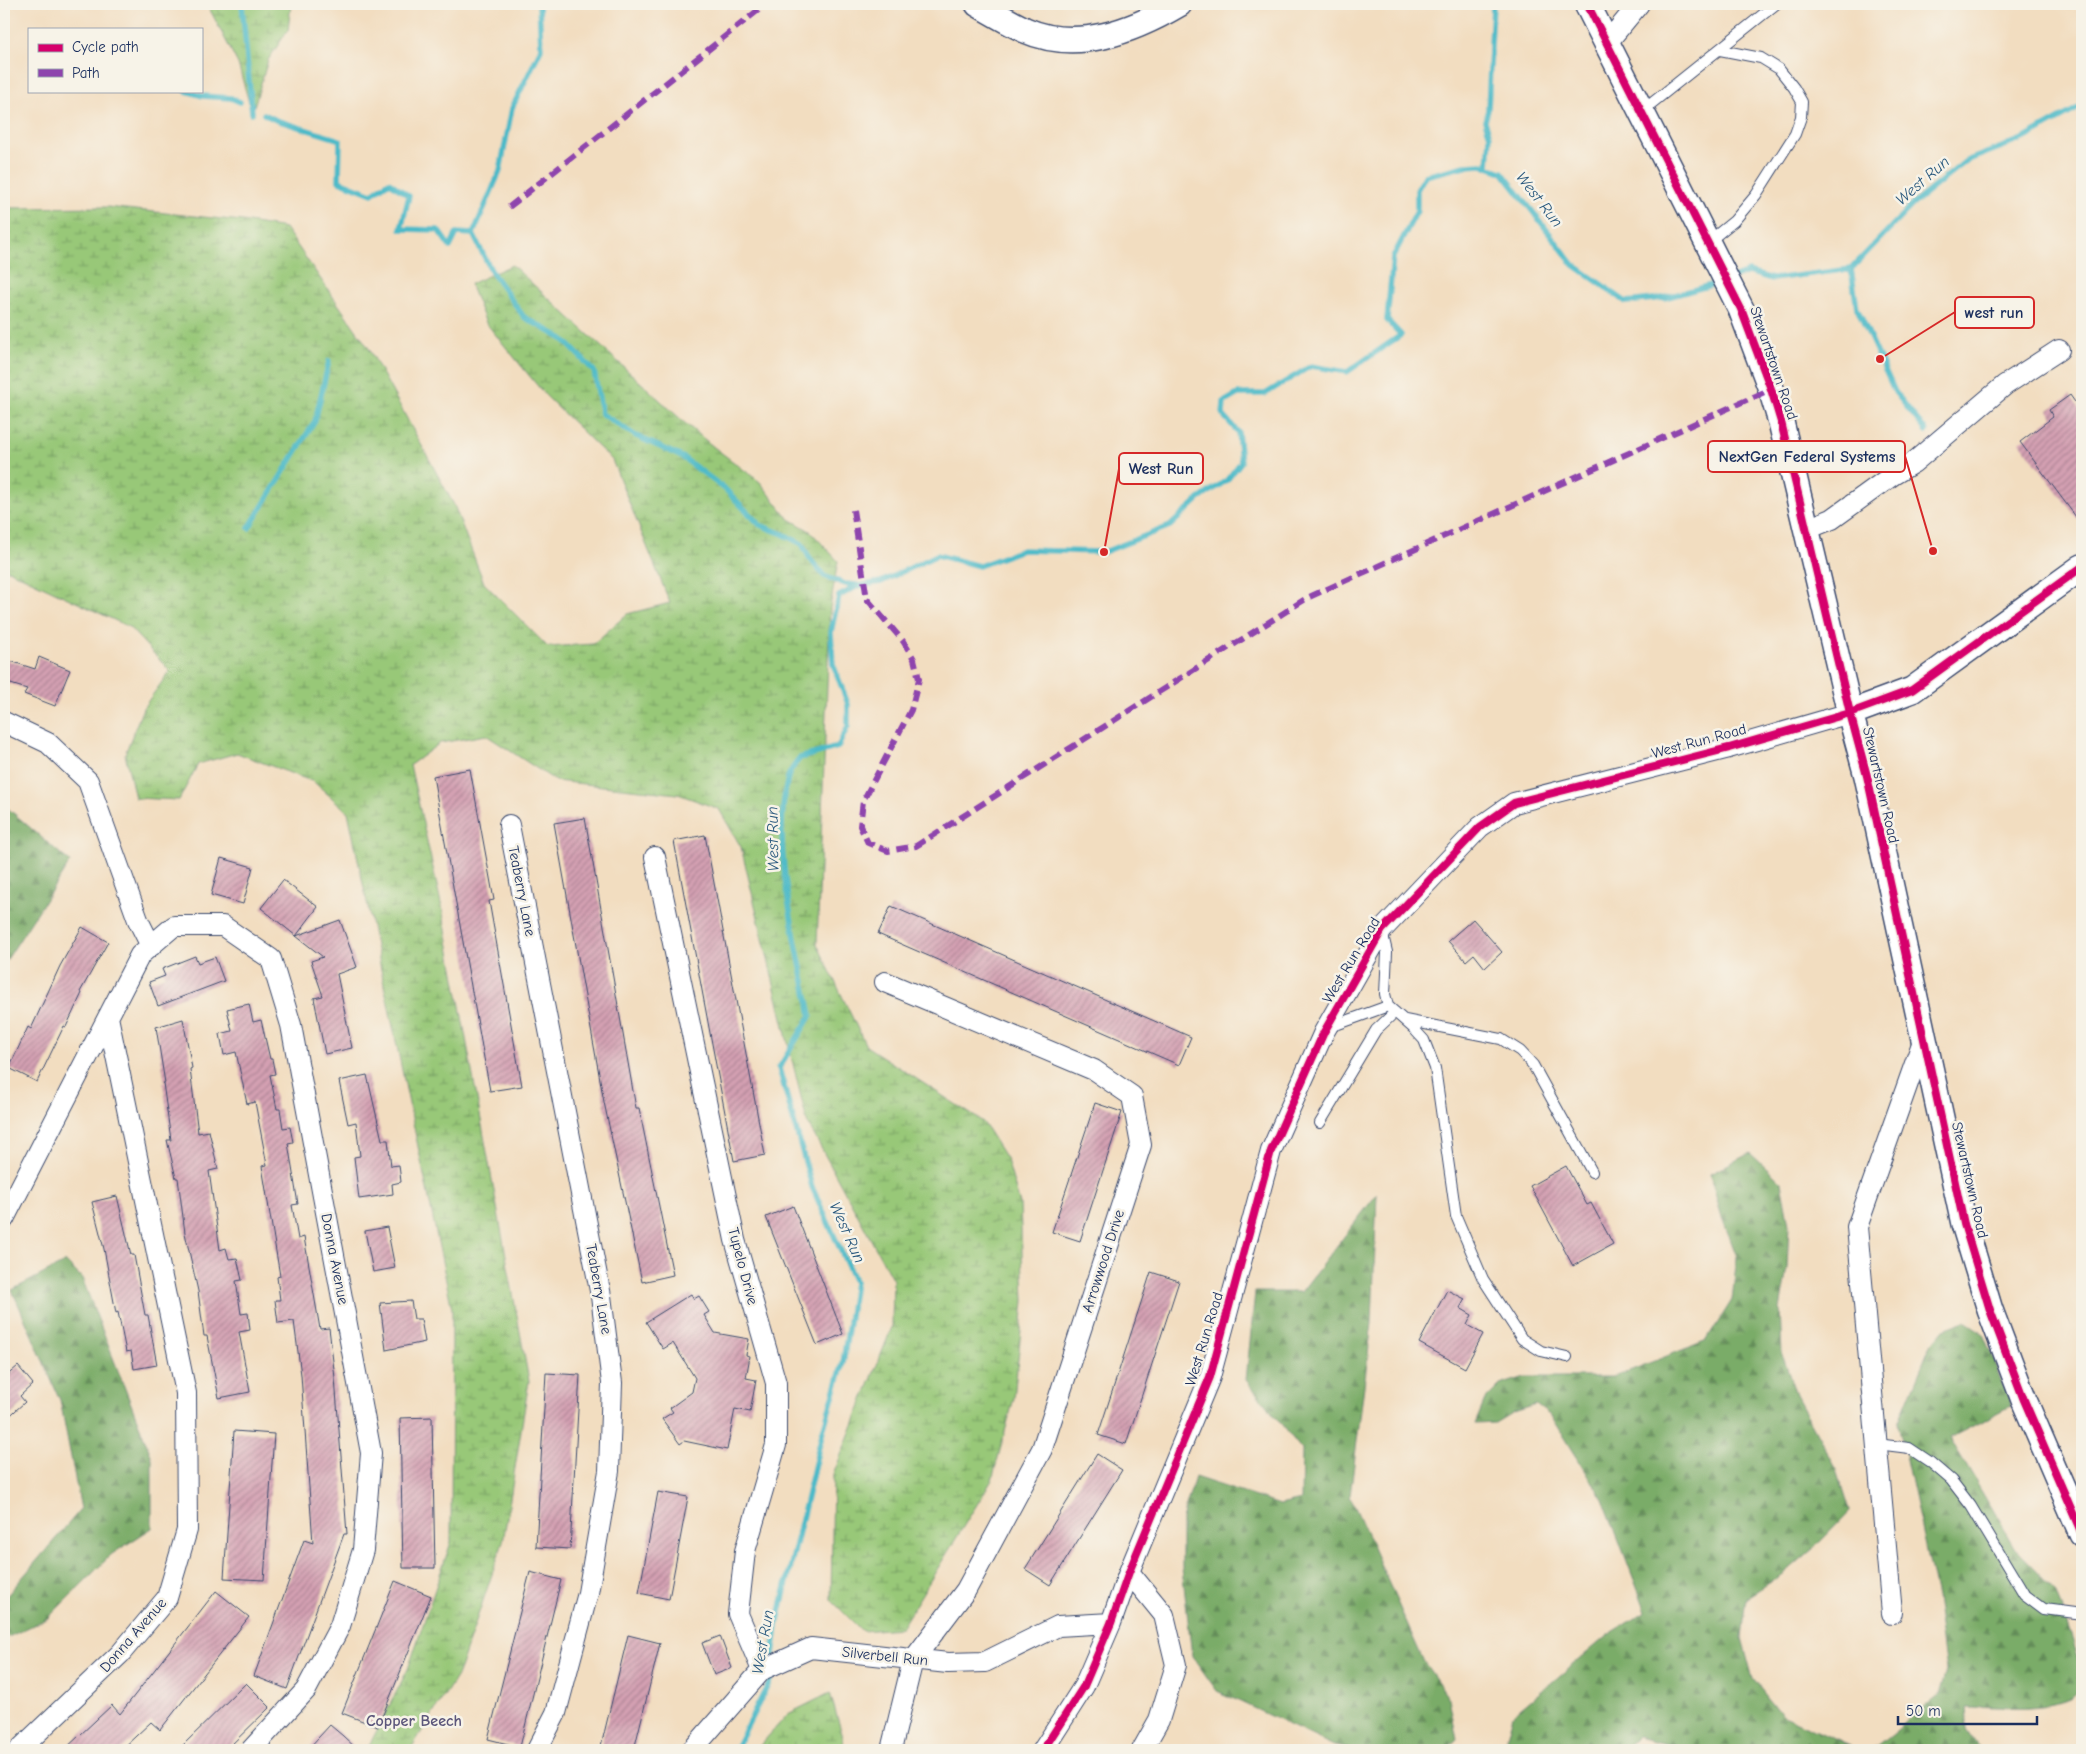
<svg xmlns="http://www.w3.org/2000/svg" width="2086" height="1754" font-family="'Comic Neue',sans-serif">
<defs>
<pattern id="forest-firs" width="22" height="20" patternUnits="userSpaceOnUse" patternTransform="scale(1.25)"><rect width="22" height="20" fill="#7aac68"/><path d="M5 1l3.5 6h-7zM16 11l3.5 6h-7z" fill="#638c59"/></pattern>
<pattern id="wetland-marsh" width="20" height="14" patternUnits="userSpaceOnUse" patternTransform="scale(1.25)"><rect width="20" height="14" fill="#98c878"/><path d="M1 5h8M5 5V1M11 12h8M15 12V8" fill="none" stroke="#7ba366"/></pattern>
<pattern id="building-hatch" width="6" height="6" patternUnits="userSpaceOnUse" patternTransform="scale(1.25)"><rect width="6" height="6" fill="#d4a0b2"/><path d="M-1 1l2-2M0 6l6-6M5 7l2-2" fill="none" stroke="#ab8394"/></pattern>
</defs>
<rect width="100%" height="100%" fill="#f7f3e8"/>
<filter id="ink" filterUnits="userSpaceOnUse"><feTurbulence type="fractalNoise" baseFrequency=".02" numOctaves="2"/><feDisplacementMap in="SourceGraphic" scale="10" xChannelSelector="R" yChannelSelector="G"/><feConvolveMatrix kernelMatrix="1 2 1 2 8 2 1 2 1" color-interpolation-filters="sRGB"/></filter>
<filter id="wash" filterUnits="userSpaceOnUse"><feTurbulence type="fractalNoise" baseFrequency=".0096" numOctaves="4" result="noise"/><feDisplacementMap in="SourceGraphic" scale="20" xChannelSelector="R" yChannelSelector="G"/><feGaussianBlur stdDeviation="1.12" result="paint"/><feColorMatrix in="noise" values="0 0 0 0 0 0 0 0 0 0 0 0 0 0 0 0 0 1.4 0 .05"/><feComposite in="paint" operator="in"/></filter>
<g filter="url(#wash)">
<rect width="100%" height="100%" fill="#f2ddc0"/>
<!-- forest -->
<path fill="url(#forest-firs)" stroke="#4a6e63" d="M4,805L70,862L4,964Z
M1750,1153L1781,1182L1789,1225L1787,1268L1780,1309L1782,1354L1796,1395L1837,1470L1850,1511L1815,1547L1785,1573L1747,1597L1742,1638L1753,1679L1781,1715L1859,1750H1684L1679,1747L1637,1737L1623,1750H1503L1513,1715L1608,1635L1646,1611L1603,1499L1552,1417L1536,1405L1514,1412L1496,1423L1475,1424L1485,1400L1500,1385L1525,1377H1614L1707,1340L1732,1300L1737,1257L1721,1215L1710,1174Z
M1377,1194L1372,1323L1350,1496L1424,1662L1449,1698L1457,1739L1445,1750H1354L1334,1746L1217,1691L1192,1656L1182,1568V1519L1195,1477L1280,1505L1301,1500L1302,1450L1246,1380L1255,1292H1301Z
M66,1262L82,1278L152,1458V1528L112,1554L48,1618L4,1639V1599L81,1509L60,1400L12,1290Z
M1965,1321L1983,1333L2011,1406L1950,1438L2018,1553L2056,1592L2082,1669C2082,1677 2081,1685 2077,1692C2061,1714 1991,1706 1966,1706L1968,1730L1981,1750H1871L1939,1696L1946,1671L1936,1597L1898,1423L1930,1346L1944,1329Z"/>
<!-- wetland -->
<path fill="url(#wetland-marsh)" stroke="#5a7c6b" d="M207,4H291L288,30L268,60L252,113L238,64Z
M107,207L242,221L285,228L368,347L454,505L484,583L548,647L593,644L627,614L670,603L612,460L546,396L486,323L470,284L512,265L685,423L715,448L760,482L788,518L810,531L838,561L830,608L817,944L866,1046L983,1122L1007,1160L1020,1204L1024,1301L1014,1398L992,1480L901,1628L862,1631L831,1600L833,1475L892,1327L893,1280L807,1122L741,847L719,809L678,794L556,781L486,735L440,743L410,765L442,908L529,1381L503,1542L458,1674L410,1750H367L408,1669L451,1542L452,1309L348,812L314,782L237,753L198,764L179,800L135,798L125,754L143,708L170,671L129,627L4,568V208Z
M830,1693L843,1737L842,1750H756L788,1714Z"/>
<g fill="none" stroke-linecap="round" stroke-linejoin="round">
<!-- stream -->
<path stroke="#4dbac8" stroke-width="5.5" d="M242,4L252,113
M186,91L202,96L231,98L240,102
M264,114L276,120L340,140L339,181L372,194L389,182L409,196L401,229L438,230L450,247L457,233L473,234L493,274L524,317L563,339L594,371L602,414L636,436L682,457L725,489L760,525L783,534L802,544L810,559L824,576L845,584L857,585
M1488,167L1490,136L1485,121L1488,110L1493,4
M473,234L500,171L512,108L541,49L539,4
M1851,269L1857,308L1880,359L1895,392L1926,431
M1733,278L1748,272L1772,279L1851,269L1913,204L1966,161L2025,138L2082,106
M249,528L315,421L329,361
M772,1661L778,1620L822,1434L843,1363L855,1282L812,1187L779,1068L811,1015C797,945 770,848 788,777C790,770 796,763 800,758L838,747L848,726V704L833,664L831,632L839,596L858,586L881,582L937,555L979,566L1022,550L1104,552L1170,526L1199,499L1227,480L1241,462L1238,432L1223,415L1224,402L1238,394H1265L1311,366L1347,372L1401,335L1387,320L1393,257L1417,211V190L1425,176L1465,166L1482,165L1502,172L1574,265L1626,302L1664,298L1722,282
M735,1750L770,1681L771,1671"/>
</g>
<g id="blocks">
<!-- building -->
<path fill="url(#building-hatch)" d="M2070,395L2082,412V525L2020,442L2053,417L2049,410Z
M39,657L70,670L55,706L24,694L27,689L4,682V659L35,669Z
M470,769L494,900L489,901L522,1086L490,1091L433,776Z
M585,818L636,1108H639L673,1275L642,1282L604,1102L554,823Z
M705,835L765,1155L734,1161L674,841Z
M221,858L253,867L243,904L211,895Z
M283,880L318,907L296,936L261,908Z
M891,906L1191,1037L1179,1065L878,934Z
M1473,919L1502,952L1485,968L1474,954L1466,961L1448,941Z
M340,920L357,967L337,974L352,1048L325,1054L314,998L323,996L311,961L323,957L296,936Z
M82,927L108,942L80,992L82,993L66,1027L64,1026L37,1082L9,1068L28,1027L31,1029L60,966Z
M195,956L198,963L215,957L224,981L158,1006L149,982L165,976L162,969Z
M249,1004L253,1022L261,1020L270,1059H272L275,1074L270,1075L277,1109H280L283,1128L290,1127L293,1142L288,1143L298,1204L292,1205L298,1239L304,1237L320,1329L329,1328L335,1378L347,1534H344L287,1689L254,1676L304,1540L313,1543L301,1375L294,1321L278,1323L275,1300H280L277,1277L280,1276L262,1166L267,1165L255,1102L247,1104L236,1052L224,1055L220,1034L232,1031L227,1009Z
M183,1019L192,1068L190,1069L198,1133L209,1131L218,1169L209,1171L220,1250L226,1248L229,1259L237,1258L242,1280L236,1281L241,1314L248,1313L250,1330L239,1332L250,1392L219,1398L207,1336H204L198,1291L185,1233L178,1178H176L167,1140H171L163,1083H165L156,1027Z
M367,1075L382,1140H388L391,1166L399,1165L401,1182L392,1184L393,1194L359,1199L354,1157L360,1156L356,1122L348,1124L339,1081Z
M1095,1103L1122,1112L1080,1241L1052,1232Z
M1566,1166L1587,1205L1591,1203L1613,1244L1573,1266L1530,1186Z
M117,1196L131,1255H134L145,1315H148L157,1365L134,1369L131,1351L126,1352L118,1312L116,1313L104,1249L92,1202Z
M793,1206L843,1334L817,1345L766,1217Z
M387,1227L395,1268L373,1272L365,1231Z
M1151,1272L1179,1281L1126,1444L1098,1435Z
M1447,1290L1465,1299L1460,1308L1472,1315L1467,1325L1483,1334L1465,1368L1419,1343Z
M691,1294L694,1299L699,1296L709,1312L704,1315L715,1333L749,1339L746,1355L750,1356L746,1378L756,1380L750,1412L735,1409L727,1450L684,1441L680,1444L662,1419L673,1412L670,1408L692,1392L695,1378L673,1343L663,1349L646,1322Z
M411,1301L414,1319H421L425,1342L386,1350L380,1303Z
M18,1366L33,1384L20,1396L25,1402L4,1421V1378Z
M546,1373L580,1375L570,1549L536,1547Z
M432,1417L435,1568H403L400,1418Z
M234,1431L274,1434L264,1580L224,1578Z
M1097,1454L1122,1470L1050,1585L1025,1569Z
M658,1492L688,1497L669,1599L639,1593Z
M530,1572L561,1580L520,1747L488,1739Z
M395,1581L431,1596L378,1727L342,1713Z
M216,1591L249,1617L160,1730L151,1722L121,1750H64L112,1705L120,1714Z
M628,1635L660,1643L634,1750H600Z
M720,1636L732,1668L714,1675L702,1643Z
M246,1683L270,1707L226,1750H178Z
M330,1725L343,1736L358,1750H307Z"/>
</g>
</g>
<g filter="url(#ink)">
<use href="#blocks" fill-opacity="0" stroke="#3b496d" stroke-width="1"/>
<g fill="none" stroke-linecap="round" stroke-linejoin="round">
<defs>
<path id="service" d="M1642,111L1776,4
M1708,242L1734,221L1756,195L1795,134L1801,117L1802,102L1794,88L1779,69L1761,58L1720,50
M1382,931L1387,952L1385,994L1388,1006L1413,1028L1424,1040L1435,1068L1456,1216L1483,1279L1522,1339L1541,1351L1567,1357
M1405,1020L1501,1039L1520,1051L1533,1065L1592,1172
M1330,1027L1388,1006
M1320,1123L1376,1030L1395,1012
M1877,1444L1909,1448L1930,1462L1951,1480L1971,1506L2024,1594L2044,1609L2082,1614"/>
<path id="minor" d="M1606,44L1639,4
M1807,529L1832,519L1893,475L1913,463L2005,385L2059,350
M4,722L48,743L88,781L138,920L151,946
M509,825L601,1296L612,1383L609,1471L588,1593L556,1713L537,1750
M655,857L735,1240L776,1383V1445L745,1551L738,1614L762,1670
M885,982L1094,1070L1132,1096L1141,1145L1042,1449L966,1590L913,1660L891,1750
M4,1219L140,955L174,926H223L271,959L291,1025L371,1453L363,1550L340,1626L306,1690L251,1750
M1129,1572L1164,1615L1176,1665L1159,1720L1142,1750
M1892,1613L1857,1227L1924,1038
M19,1750L120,1654L167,1598L187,1530L186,1393L108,1017
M692,1750L762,1670L811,1648L948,1663L985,1662L1058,1626L1111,1623
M1043,1750L1084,1686L1111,1623L1129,1572L1210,1377L1271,1151L1324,1032L1382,930L1480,827L1514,803L1729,748L1850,713"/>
<path id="tertiary" d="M978,4C993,13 1009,22 1025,30C1077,53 1133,31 1179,4
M1587,4L1741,309L1771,389L1781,422L1850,713L1867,776L1964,1224L1990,1310L2024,1400L2082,1534
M1850,713L1912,690L2082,567"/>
</defs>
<!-- service casing -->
<use href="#service" stroke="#3b496d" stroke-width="12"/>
<!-- minor casing -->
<use href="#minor" stroke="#3b496d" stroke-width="22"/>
<!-- tertiary casing -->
<use href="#tertiary" stroke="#3b496d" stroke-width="28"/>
<!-- service -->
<use href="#service" stroke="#fff" stroke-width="10"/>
<!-- minor -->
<use href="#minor" stroke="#fff" stroke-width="20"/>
<!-- tertiary -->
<use href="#tertiary" stroke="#fff" stroke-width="25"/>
<!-- quiet -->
<path stroke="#8e44ad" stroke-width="6" stroke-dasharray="12 6" stroke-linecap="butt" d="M509,207L766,4
M853,510L867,599L903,641L914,659L919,679L911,710L863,801L860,826L868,843L888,851L916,846L1307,598L1771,389"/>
<defs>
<path id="cycleway" d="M1587,4L1741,309L1771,389L1781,422L1850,713L1867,776L1964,1224L1990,1310L2024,1400L2082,1534
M1043,1750L1084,1686L1111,1623L1129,1572L1210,1377L1271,1151L1324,1032L1382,930L1480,827L1514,803L1729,748L1850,713L1912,690L2082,567"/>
</defs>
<!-- cycleway casing -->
<use href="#cycleway" stroke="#f7f3e8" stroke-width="11"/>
<!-- cycleway -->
<use href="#cycleway" stroke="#d6006c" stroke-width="8"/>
</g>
</g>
<g text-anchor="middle" stroke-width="5" stroke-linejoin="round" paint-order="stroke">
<!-- street labels -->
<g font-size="15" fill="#1b2f5e" stroke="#f7f3e8">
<text transform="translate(1774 363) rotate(71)" y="5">Stewartstown Road</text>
<text transform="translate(1699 741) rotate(-15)" y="5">West Run Road</text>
<text transform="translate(1881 785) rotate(77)" y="5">Stewartstown Road</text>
<text transform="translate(522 891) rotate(79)" y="5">Teaberry Lane</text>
<text transform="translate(1351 960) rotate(-59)" y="5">West Run Road</text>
<text transform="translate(1970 1180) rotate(77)" y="5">Stewartstown Road</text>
<text transform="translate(335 1259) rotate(79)" y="5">Donna Avenue</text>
<text transform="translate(1103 1261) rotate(-72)" y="5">Arrowwood Drive</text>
<text transform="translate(743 1266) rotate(75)" y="5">Tupelo Drive</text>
<text transform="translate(599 1289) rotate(80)" y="5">Teaberry Lane</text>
<text transform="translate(1204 1339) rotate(-73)" y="5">West Run Road</text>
<text transform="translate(133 1635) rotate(-49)" y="5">Donna Avenue</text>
<text transform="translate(885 1656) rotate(6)" y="5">Silverbell Run</text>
</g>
<!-- water labels -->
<g font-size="16" font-style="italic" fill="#2a597e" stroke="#f7f3e8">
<text transform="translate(1922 180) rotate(-41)" y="6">West Run</text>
<text transform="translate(1540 199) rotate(52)" y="6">West Run</text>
<text transform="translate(772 839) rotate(-91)" y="6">West Run</text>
<text transform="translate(848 1232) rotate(66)" y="6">West Run</text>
<text transform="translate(762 1642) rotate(-80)" y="6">West Run</text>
</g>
<!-- neighbourhood labels -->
<g font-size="16" font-weight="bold" fill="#5c577b" stroke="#f7f3e8">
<text x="414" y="1726">Copper Beech</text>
</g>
</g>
<!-- callouts -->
<path fill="none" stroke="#d62828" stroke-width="2" d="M1880 359L1955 312M1933 551L1905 456M1104 552L1119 469"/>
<g fill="#d62828" stroke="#f7f3e8" stroke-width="2">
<circle cx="1880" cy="359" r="5"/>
<circle cx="1933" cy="551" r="5"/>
<circle cx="1104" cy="552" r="5"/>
</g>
<g fill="#f7f3e8" stroke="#d62828" stroke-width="2">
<rect x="1955" y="297" width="79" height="31" rx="5"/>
<rect x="1708" y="441" width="197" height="31" rx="5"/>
<rect x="1119" y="453" width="84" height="31" rx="5"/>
</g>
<g font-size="16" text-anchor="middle" font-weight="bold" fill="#1b2f5e">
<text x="1994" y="318">west run</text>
<text x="1807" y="462">NextGen Federal Systems</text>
<text x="1161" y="474">West Run</text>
</g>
<!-- margin -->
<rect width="2086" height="1754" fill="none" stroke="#f7f3e8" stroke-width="20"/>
<!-- legend -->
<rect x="28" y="28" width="175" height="65" fill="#f7f3e8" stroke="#9fa5b1"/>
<rect x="38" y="44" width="25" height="8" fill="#d6006c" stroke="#9fa5b1"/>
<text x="72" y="52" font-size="15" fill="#1b2f5e">Cycle path</text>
<rect x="38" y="69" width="25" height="8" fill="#8e44ad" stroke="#9fa5b1"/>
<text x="72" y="78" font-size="15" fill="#1b2f5e">Path</text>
<!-- scale -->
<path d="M1898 1716v8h139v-8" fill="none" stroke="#1b2f5e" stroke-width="2.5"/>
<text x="1906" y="1716" font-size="15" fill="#1b2f5e" stroke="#f7f3e8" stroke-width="4" paint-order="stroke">50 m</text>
</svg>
